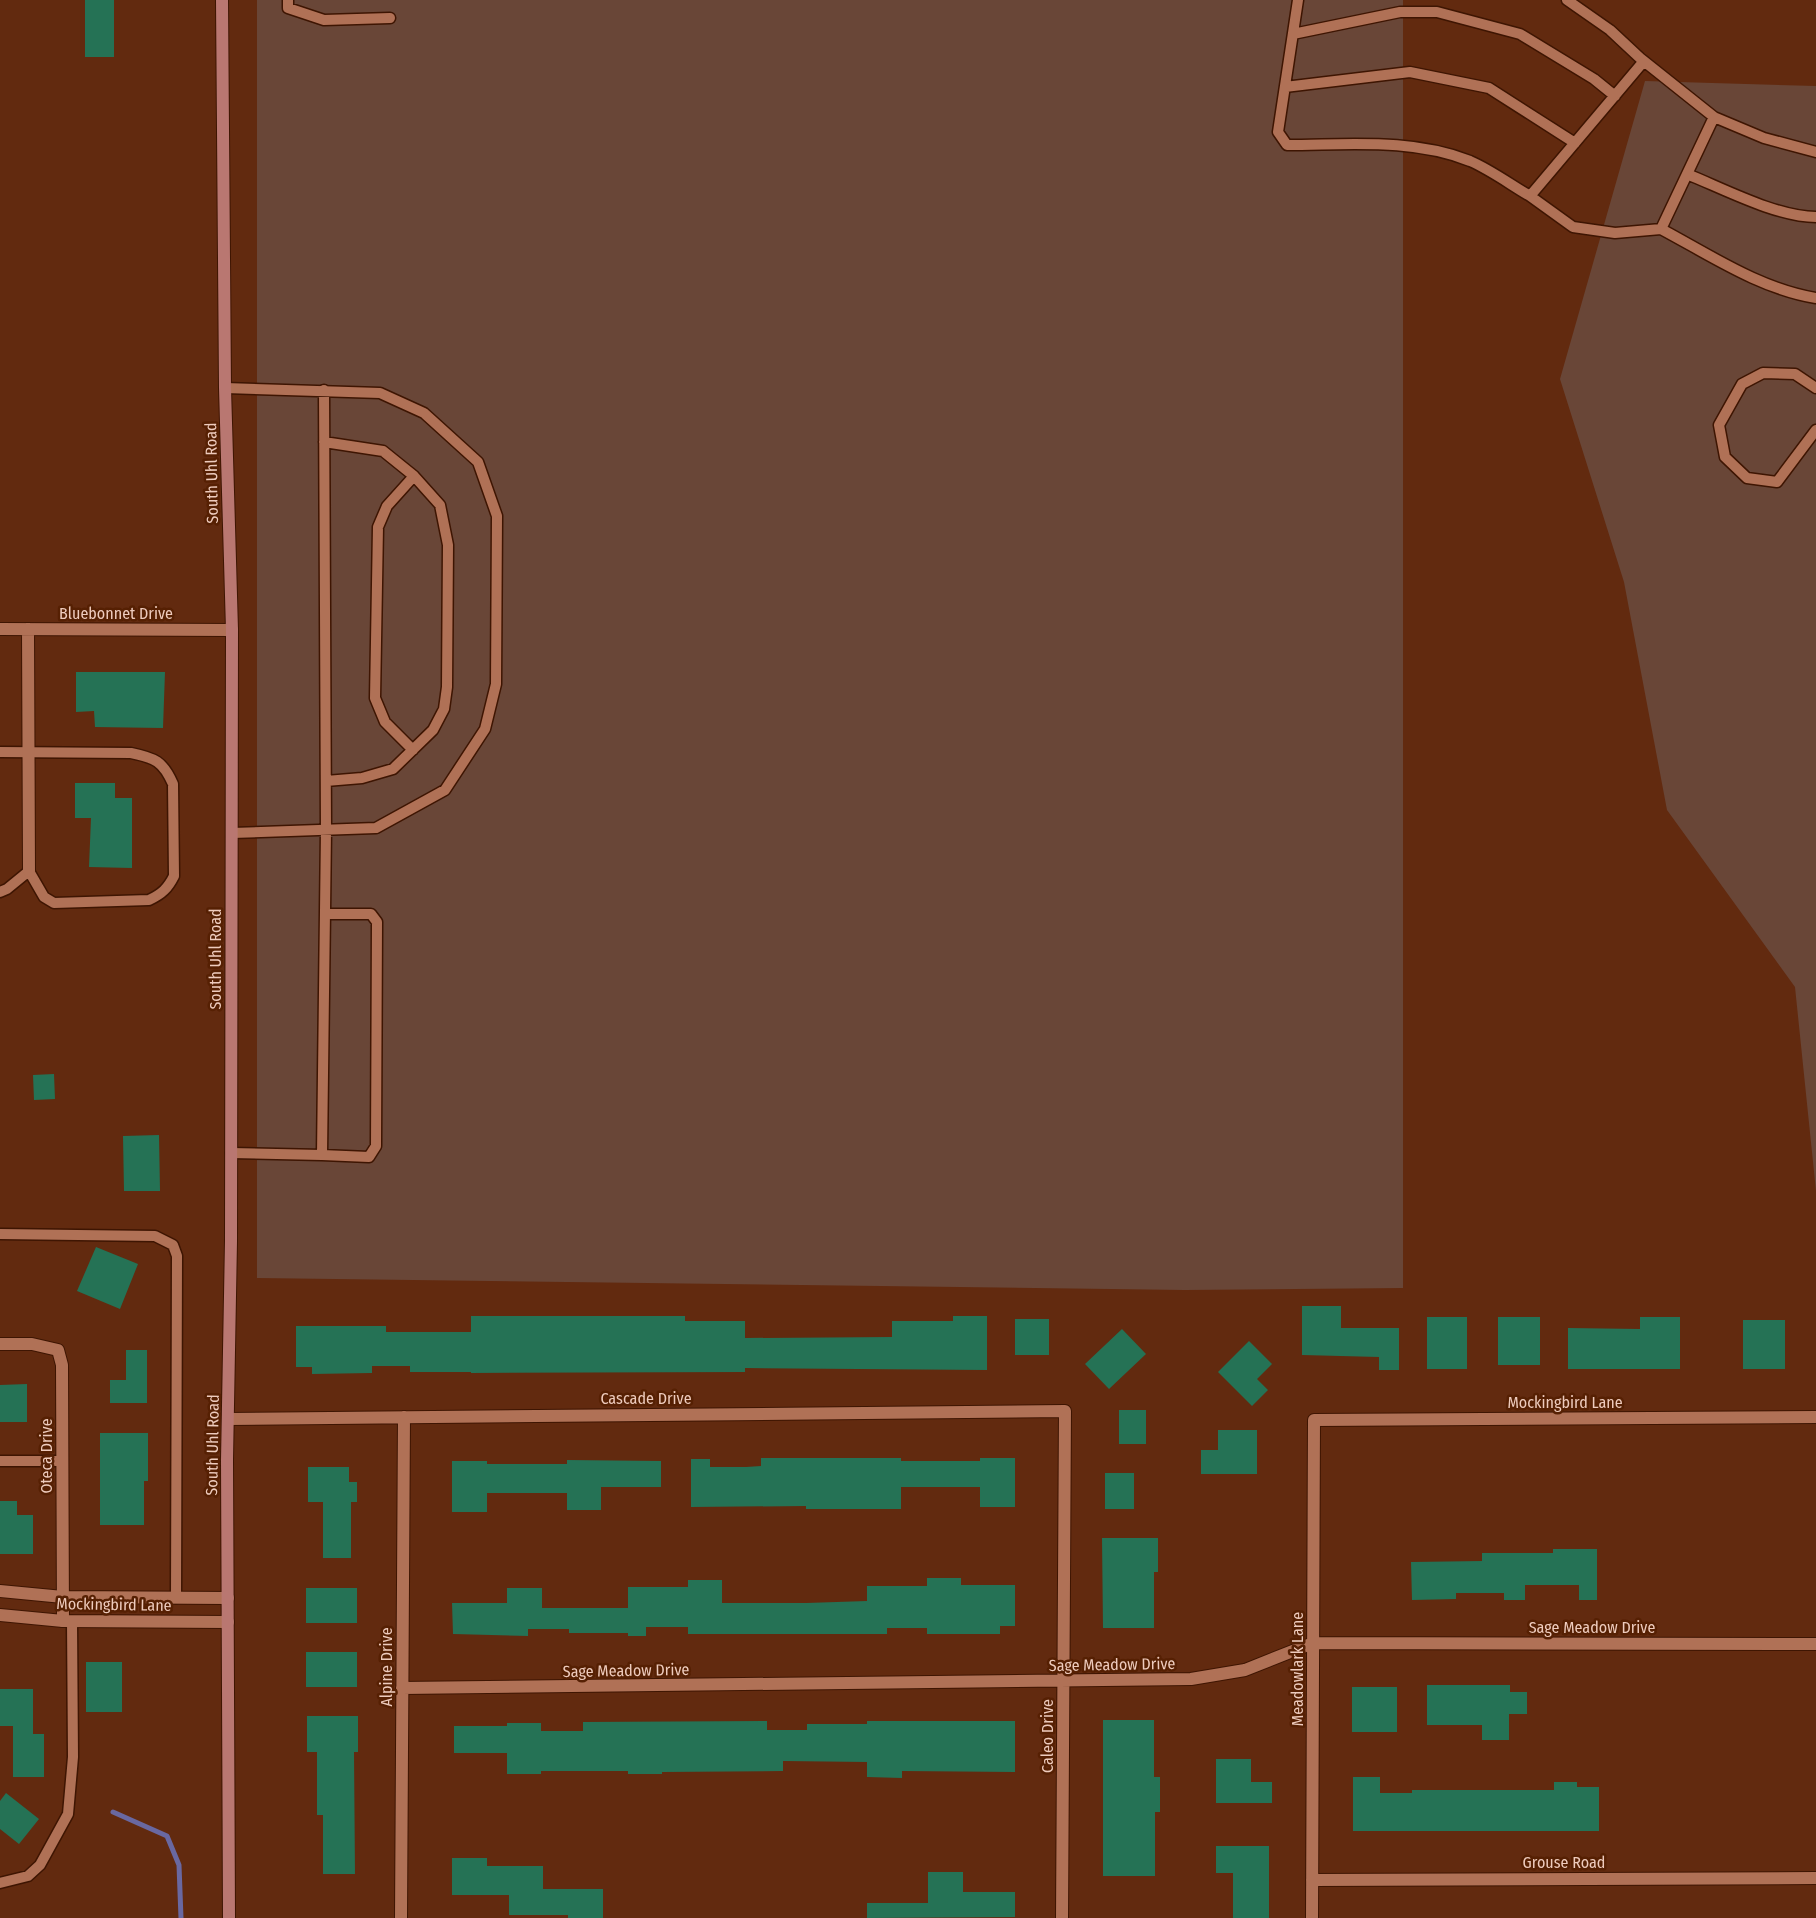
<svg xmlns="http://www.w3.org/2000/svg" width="1816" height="1918" font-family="'Fira Sans Condensed',sans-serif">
<rect width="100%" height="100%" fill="#622a0f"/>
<!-- green -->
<path fill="#694637" d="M257,0H1403V1288L1185,1290L257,1278Z
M1645,81L1816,86V1191L1795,987L1667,810L1624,582L1560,379Z"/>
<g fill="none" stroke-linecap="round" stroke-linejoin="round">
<!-- stream -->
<path stroke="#6968a1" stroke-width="5" d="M113,1812L167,1836L179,1865L181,1918"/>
</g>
<!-- building -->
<path fill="#257255" d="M85,0H114V57H85Z
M76,672H165L163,728L95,727L94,711L76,712Z
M75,783H115V798H132V868L89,867L91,818H75Z
M54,1074L55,1099L34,1100L33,1075Z
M159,1135L160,1191H124L123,1136Z
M96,1247L138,1264L120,1309L77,1291Z
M1302,1306H1341V1328H1399V1370H1379V1357L1302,1355Z
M471,1316H685V1321H745V1338L892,1337V1321H953V1316H987V1370L745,1368V1372L471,1373V1372H410V1366H372V1373L312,1374V1367H296V1326H386V1332H471Z
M1427,1317H1467V1369H1427Z
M1498,1317H1540V1365H1498Z
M1640,1317H1680V1369H1568V1328L1640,1329Z
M1015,1319H1049V1355H1015Z
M1743,1320H1785V1369H1743Z
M1122,1329L1146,1354L1109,1389L1085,1364Z
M1249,1341L1272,1364L1257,1379L1268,1390L1252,1406L1218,1372Z
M126,1350H147V1403H110V1380H126Z
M27,1384V1422H0V1385Z
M1119,1410H1146V1444H1119Z
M1218,1430H1257V1474H1201V1450H1218Z
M100,1433H148V1481H144V1525H100Z
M761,1458H901V1461H980V1458H1015V1507H980V1487H901V1509H806V1506L691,1507V1459H710V1467H746L761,1466Z
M567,1460L661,1461V1487H601V1510H567V1493H487V1512H452V1461H487V1464H567Z
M308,1467H349V1482H357V1502H351V1558H323V1502H308Z
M1105,1473H1134V1509H1105Z
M0,1501H17V1515H33V1554H0Z
M1102,1538H1158V1572H1154V1628H1103Z
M1553,1549H1597V1600H1579V1585H1525V1600H1504V1593H1456V1599L1412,1600L1411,1562L1482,1561V1553H1553Z
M927,1578H961V1585H1015V1626H1000V1634H927V1628H887V1634H688V1627H646V1636H628V1633H569V1629H528V1636L453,1634L452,1603H507V1588H542V1608H628V1587H688V1580H722V1603H806L867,1601V1586H927Z
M306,1588H357V1623H306Z
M306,1652H357V1687H306Z
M86,1662H122V1712H86Z
M1427,1685H1510V1692H1527V1714H1509V1740H1482V1725H1427Z
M1352,1687H1397V1732H1352Z
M0,1689H33V1734H44V1777H13V1726H0Z
M307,1716H358V1752H354L355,1874H323V1815H317V1752H307Z
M1103,1720H1154V1777H1160V1812H1155V1876H1103Z
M767,1721V1730H807V1724H867V1721H1015V1772L902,1771V1778L867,1777V1762L783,1761V1771L662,1772V1774H628V1771H541V1774H507V1753H454V1726H507V1723H541V1731H583V1722Z
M1216,1759H1251V1782H1272V1803H1216Z
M1353,1777H1380V1793H1412V1790H1554V1782H1577V1787H1599V1831H1353Z
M6,1793L39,1819L19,1844L0,1829V1801Z
M1216,1846H1269V1918H1233V1873H1216Z
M452,1858H487V1866H543V1889H603V1918H568V1915H509V1895H452Z
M928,1872H963V1892H1015V1917L867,1918V1903H928Z"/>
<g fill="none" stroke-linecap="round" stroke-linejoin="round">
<defs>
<path id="service" d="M288,0V8L324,20L390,18
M1298,0L1278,132L1287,145C1348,145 1412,138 1470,161C1491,170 1511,185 1530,196
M1567,0L1610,30L1640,58L1714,117L1764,138L1816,152
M1293,34L1400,12H1437L1520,34L1594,79L1615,96
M1644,61L1530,196L1573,227L1615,233L1661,229
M1285,87L1410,72L1489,88L1575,143
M1714,117L1661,229C1710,255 1760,289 1816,298
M1687,174C1724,189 1777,217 1816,217
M225,388L380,393L424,413L478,462L497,516L496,684L485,729L445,790L376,828L232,833
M1816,388L1795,374L1763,373L1742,384L1719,425L1725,457L1747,478L1777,482L1816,430
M324,442L383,451L414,476L440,505L448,545L447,687L444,709L433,730L393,769L362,778L326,781
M413,750L385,722L375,698L378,527L387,506L414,476
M0,752L131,753C155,758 163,761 173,784L174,876C168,888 162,894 149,900L54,903L44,897L29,871L7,889L0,892
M231,1153L322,1155L326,830L324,390
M322,1155L369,1157L376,1146L377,922L371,914H325
M0,1234L155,1236L173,1245L177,1256L176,1598
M0,1461H62
M0,1883L28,1876L40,1865L68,1814L73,1757L72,1621"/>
<path id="minor" d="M0,629L232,630
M28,629L29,871
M0,1344H32L58,1350L62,1365L63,1621
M228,1419L1065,1411L1062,1918
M402,1688L1191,1679L1245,1670L1313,1643L1816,1644
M1312,1880L1816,1878
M401,1918L404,1417
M1312,1918L1314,1420L1816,1417"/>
<path id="tertiary" d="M0,1591L63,1597L228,1598
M0,1615L63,1621L228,1622"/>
<path id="secondary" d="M222,0L225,388L232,630L231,1241L227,1460L229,1918"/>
</defs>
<!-- service casing -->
<use href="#service" stroke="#3e1502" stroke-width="13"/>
<!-- minor casing -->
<use href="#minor" stroke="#3e1502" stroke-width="14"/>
<!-- tertiary casing -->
<use href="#tertiary" stroke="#3e1502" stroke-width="14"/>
<!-- secondary casing -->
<use href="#secondary" stroke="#3e1502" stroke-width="14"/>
<!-- service -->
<use href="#service" stroke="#b07156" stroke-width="10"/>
<!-- minor -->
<use href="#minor" stroke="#b07156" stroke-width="12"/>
<!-- tertiary -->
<use href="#tertiary" stroke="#b07156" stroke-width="12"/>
<!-- secondary -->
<use href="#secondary" stroke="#b97771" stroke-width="12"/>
</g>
<g text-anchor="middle" stroke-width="5" stroke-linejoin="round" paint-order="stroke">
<!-- street labels -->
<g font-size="16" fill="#eecbbd" stroke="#562003">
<text transform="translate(211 473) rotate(-91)" y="6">South Uhl Road</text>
<text x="116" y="619">Bluebonnet Drive</text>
<text transform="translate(215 959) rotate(-90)" y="6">South Uhl Road</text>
<text x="646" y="1404">Cascade Drive</text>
<text x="1565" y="1408">Mockingbird Lane</text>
<text transform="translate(212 1445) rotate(-89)" y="6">South Uhl Road</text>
<text transform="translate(46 1456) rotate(-90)" y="6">Oteca Drive</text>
<text transform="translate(114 1604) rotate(1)" y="6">Mockingbird Lane</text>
<text x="1592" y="1633">Sage Meadow Drive</text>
<text transform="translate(1112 1664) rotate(-1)" y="6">Sage Meadow Drive</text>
<text transform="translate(386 1667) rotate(-90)" y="6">Alpine Drive</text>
<text transform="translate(1297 1669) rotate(-90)" y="6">Meadowlark Lane</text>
<text transform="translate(626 1670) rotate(-1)" y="6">Sage Meadow Drive</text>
<text transform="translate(1047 1736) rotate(-90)" y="6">Caleo Drive</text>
<text x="1564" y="1868">Grouse Road</text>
</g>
</g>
</svg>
